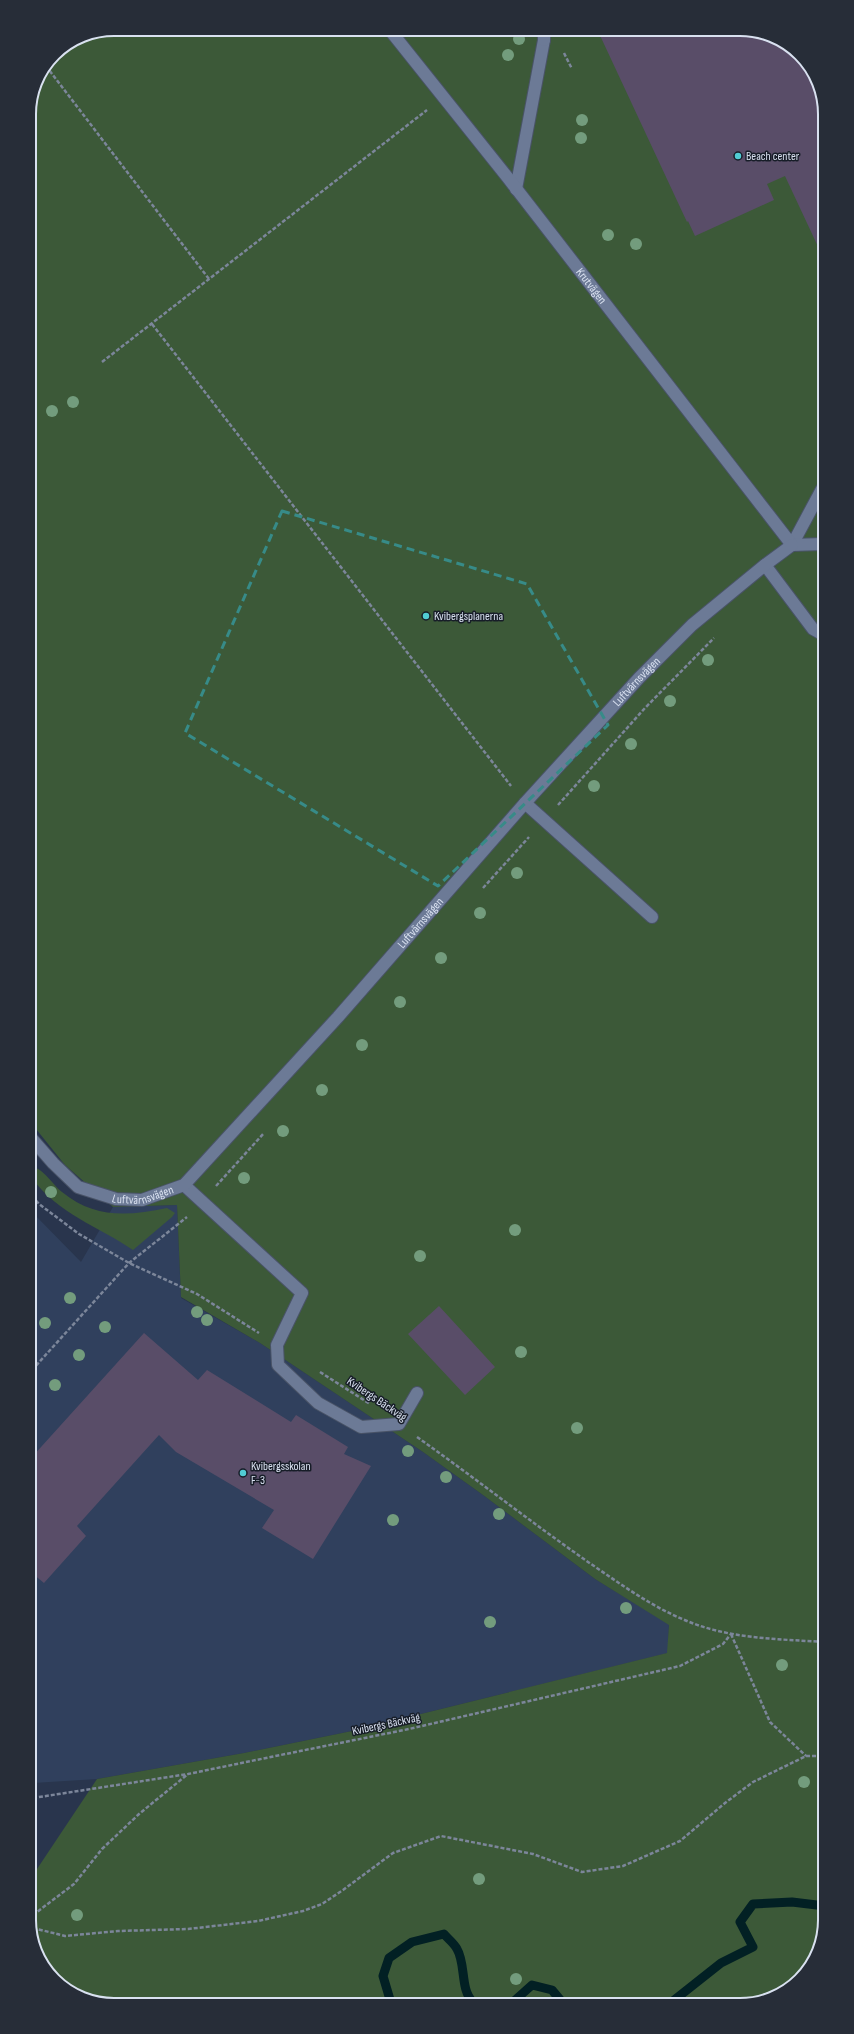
<svg xmlns="http://www.w3.org/2000/svg" width="854" height="2034" font-family="'Sofia Sans Condensed',sans-serif">
<rect width="100%" height="100%" fill="#29354d"/>
<!-- built -->
<path fill="#30405d" d="M177,1205L181,1298L260,1343L423,1452L483,1495L595,1579L669,1624L668,1653L352,1731L244,1753L97,1779L33,1783L32,1212L81,1262L113,1207Z"/>
<!-- green -->
<path fill="#3c5938" d="M114,29H746L792,47L821,87L825,1920L808,1971L767,2001L108,2005L62,1987L33,1947V1875L97,1779L244,1753L352,1731L667,1653L669,1625L595,1579L483,1495L423,1452L260,1343L181,1297L177,1205L113,1207L65,1165L32,1124L29,109L36,81L54,54L82,35Z
M32,1167C43,1168 53,1185 62,1192C95,1219 128,1216 167,1208L175,1213L172,1217L133,1250C98,1226 58,1214 32,1178Z"/>
<g fill="none" stroke-linecap="round" stroke-linejoin="round">
<!-- stream -->
<path stroke="#022024" stroke-width="9" d="M673,2001L721,1963L753,1947L740,1922L753,1904L792,1902L825,1906
M513,2002L532,1985L552,1990L562,2002
M391,2003L383,1976L389,1958L412,1942L444,1934C448,1939 454,1943 457,1949C466,1964 460,1990 473,2002"/>
</g>
<!-- building -->
<path fill="#594d68" d="M597,29H746L792,47L821,87V253L785,176L767,184L774,200L695,236L688,221L687,222Z
M439,1306L495,1367L465,1395L408,1334Z
M144,1333L198,1380L207,1370L291,1422L296,1415L348,1447L344,1454L371,1466L313,1559L262,1528L274,1510L176,1452L159,1435L77,1526L86,1536L44,1583L33,1574L32,1457Z"/>
<g fill="none" stroke-linecap="round" stroke-linejoin="round">
<defs>
<path id="lane" d="M516,189L544,40
M792,545L822,489
M765,565L813,629L822,634
M525,803L652,917
M184,1185L302,1293L277,1345L278,1365L318,1403L361,1427L399,1424L417,1393"/>
<g id="street">
<path id="s1" d="M389,29L508,178L792,545"/>
<path d="M544,40V29"/>
<path d="M792,545L822,544"/>
<path id="s2" d="M32,1139L53,1163L78,1187L116,1199L142,1200L184,1185L338,1017L525,803L639,678L692,625L765,565L792,545"/>
</g>
</defs>
<!-- lane casing -->
<use href="#lane" stroke="#495367" stroke-width="14"/>
<!-- street casing -->
<use href="#street" stroke="#495367" stroke-width="14"/>
<!-- path -->
<path stroke="#7c869a" stroke-width="2.5" stroke-dasharray="4 2" stroke-linecap="butt" d="M564,53L572,69
M46,66L209,279
M152,324L511,786
M102,362L427,110
M558,805L645,708L714,638
M483,888L529,837
M216,1186L264,1133
M32,1196L39,1204L79,1234L129,1263L197,1294L259,1333
M32,1370L129,1263L187,1217
M320,1372L370,1404
M417,1437C475,1478 532,1523 591,1564C622,1585 652,1607 687,1621C730,1639 778,1639 824,1642
M731,1634L770,1722L806,1756
M33,1798L188,1774L256,1760L409,1729L680,1666L723,1644L731,1634
M33,1915L74,1884L102,1849L139,1814L188,1774
M33,1928L65,1936L118,1931L188,1929L258,1921L303,1911L322,1904L343,1890L393,1853L441,1836L533,1854L582,1872L623,1866L680,1841L725,1803L753,1782L806,1756H825"/>
<!-- lane -->
<use href="#lane" stroke="#6c7a96" stroke-width="12"/>
<!-- street -->
<use href="#street" stroke="#6c7a96" stroke-width="12"/>
</g>
<!-- trees -->
<g fill="#739c7d">
<circle cx="519" cy="39" r="6"/>
<circle cx="508" cy="55" r="6"/>
<circle cx="582" cy="120" r="6"/>
<circle cx="581" cy="138" r="6"/>
<circle cx="608" cy="235" r="6"/>
<circle cx="636" cy="244" r="6"/>
<circle cx="73" cy="402" r="6"/>
<circle cx="52" cy="411" r="6"/>
<circle cx="708" cy="660" r="6"/>
<circle cx="670" cy="701" r="6"/>
<circle cx="631" cy="744" r="6"/>
<circle cx="594" cy="786" r="6"/>
<circle cx="517" cy="873" r="6"/>
<circle cx="480" cy="913" r="6"/>
<circle cx="441" cy="958" r="6"/>
<circle cx="400" cy="1002" r="6"/>
<circle cx="362" cy="1045" r="6"/>
<circle cx="322" cy="1090" r="6"/>
<circle cx="283" cy="1131" r="6"/>
<circle cx="244" cy="1178" r="6"/>
<circle cx="51" cy="1192" r="6"/>
<circle cx="515" cy="1230" r="6"/>
<circle cx="420" cy="1256" r="6"/>
<circle cx="70" cy="1298" r="6"/>
<circle cx="197" cy="1312" r="6"/>
<circle cx="207" cy="1320" r="6"/>
<circle cx="45" cy="1323" r="6"/>
<circle cx="105" cy="1327" r="6"/>
<circle cx="521" cy="1352" r="6"/>
<circle cx="79" cy="1355" r="6"/>
<circle cx="55" cy="1385" r="6"/>
<circle cx="577" cy="1428" r="6"/>
<circle cx="408" cy="1451" r="6"/>
<circle cx="446" cy="1477" r="6"/>
<circle cx="499" cy="1514" r="6"/>
<circle cx="393" cy="1520" r="6"/>
<circle cx="626" cy="1608" r="6"/>
<circle cx="490" cy="1622" r="6"/>
<circle cx="782" cy="1665" r="6"/>
<circle cx="804" cy="1782" r="6"/>
<circle cx="479" cy="1879" r="6"/>
<circle cx="77" cy="1915" r="6"/>
<circle cx="516" cy="1979" r="6"/>
</g>
<!-- marked area -->
<path fill="none" stroke="#378b88" stroke-width="3" stroke-dasharray="8 5" stroke-linejoin="round" d="M282,511L527,584L608,725L438,886L185,733Z"/>
<!-- markers -->
<g fill="#51ccd4" stroke="#171d28" stroke-width="1.5">
<circle cx="738" cy="156" r="4"/>
<circle cx="426" cy="616" r="4"/>
<circle cx="243" cy="1473" r="4"/>
</g>
<g text-anchor="middle" stroke-width="3" stroke-linejoin="round" paint-order="stroke">
<!-- poi labels -->
<g font-size="12" fill="#d9e1f0" stroke="#171d28" text-anchor="start">
<text x="746" y="160">Beach center</text>
<text x="434" y="620">Kvibergsplanerna</text>
<text x="251" y="1470">Kvibergsskolan<tspan x="251" dy="14">F-3</tspan></text>
</g>
<!-- street labels -->
<g font-size="12" fill="#d9e1f0" stroke="#171d28">
<text dy="4" stroke="none"><textPath href="#s1" startOffset="327">Krutvägen</textPath></text>
<text dy="4" stroke="none"><textPath href="#s2" startOffset="854">Luftvärnsvägen</textPath></text>
<text dy="4" stroke="none"><textPath href="#s2" startOffset="530">Luftvärnsvägen</textPath></text>
<text dy="4" stroke="none"><textPath href="#s2" startOffset="134">Luftvärnsvägen</textPath></text>
<text transform="translate(377 1399) rotate(34)" y="4">Kvibergs Bäckväg</text>
<text transform="translate(386 1724) rotate(-12)" y="4">Kvibergs Bäckväg</text>
</g>
</g>
<!-- crop -->
<path d="M0 0H854V2034H0ZM114 36H740A78 78 0 0 1 818 114V1920A78 78 0 0 1 740 1998H114A78 78 0 0 1 36 1920V114A78 78 0 0 1 114 36Z" fill="#272d38" fill-rule="evenodd"/>
<path fill="none" stroke="#d9e1f0" stroke-width="2" d="M114 36H740A78 78 0 0 1 818 114V1920A78 78 0 0 1 740 1998H114A78 78 0 0 1 36 1920V114A78 78 0 0 1 114 36Z"/>
</svg>
